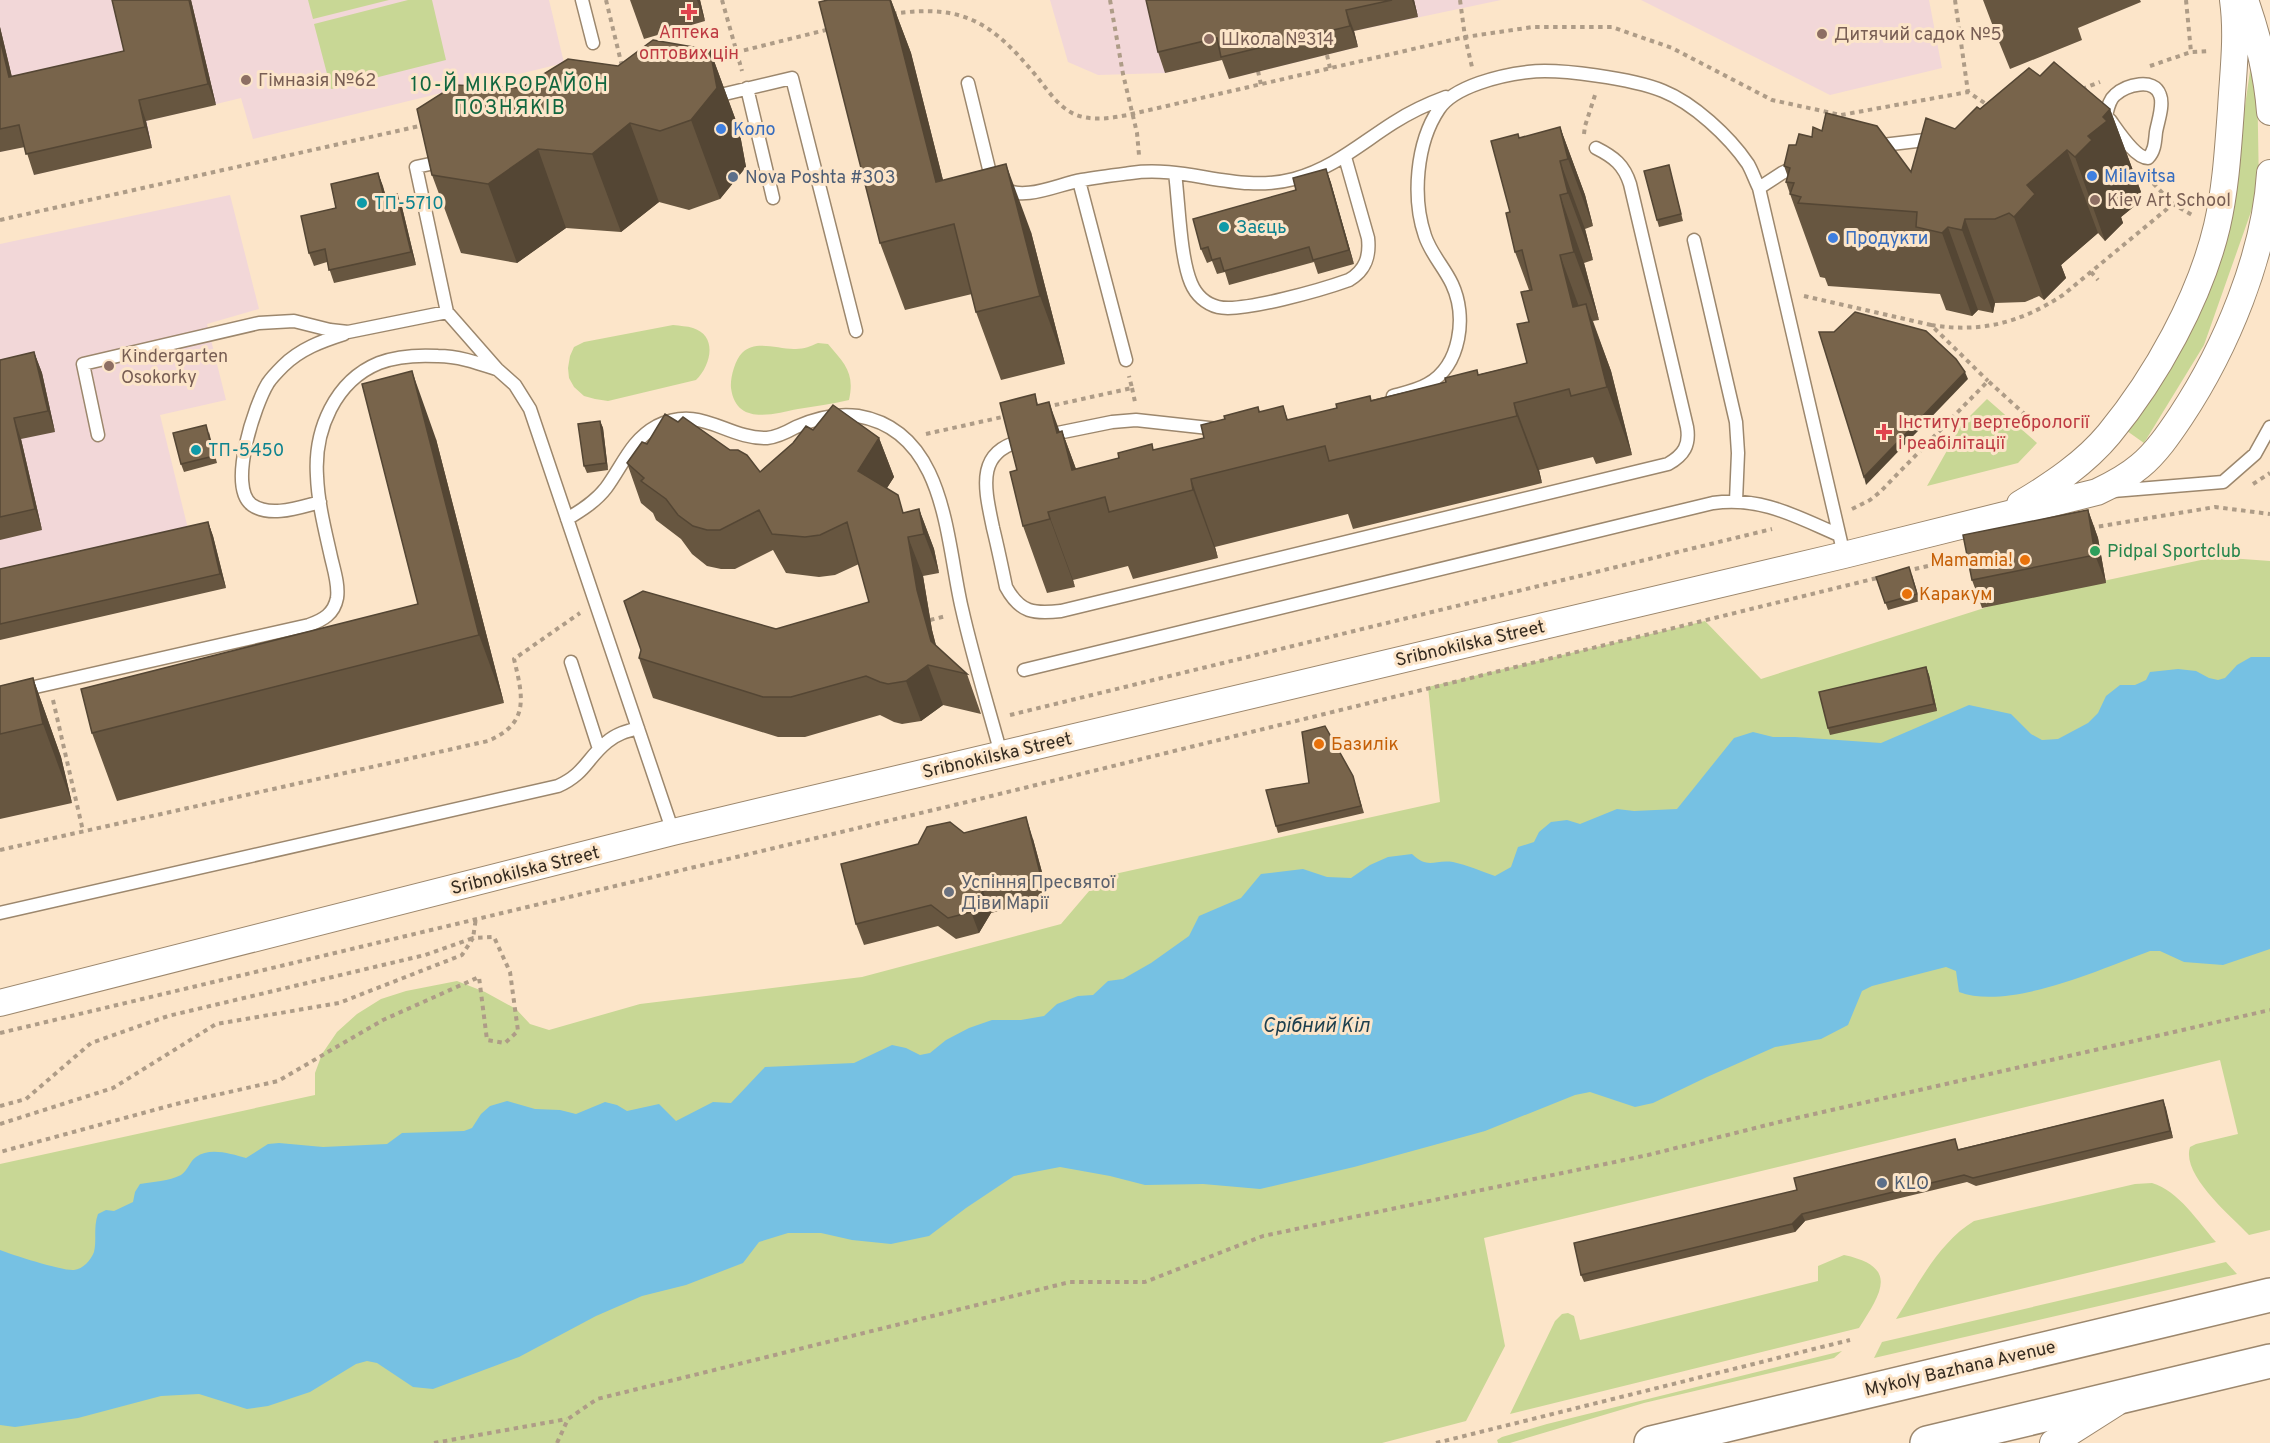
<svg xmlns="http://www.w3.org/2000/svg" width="2270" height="1443" font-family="Overpass,sans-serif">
<rect width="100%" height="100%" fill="#fce5c9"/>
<!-- education -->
<path fill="#f2d7d8" d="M0,0H549L564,63L253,139L241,98L147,121L152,146L34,175L27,146L0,152Z
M1050,0H1501L1354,31L1358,47L1229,79L1224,59L1165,73L1098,75L1068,62Z
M1641,0H1929L1942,68L1830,95Z
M230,195L259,309L207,324L226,400L160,415L191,541L0,585V244Z"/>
<!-- green -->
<path fill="#c8d795" d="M308,0H389L313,19Z
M408,0H432L446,60L331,89L314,24Z
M2250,71L2257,72L2259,189L2204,345L2144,443L2127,431L2234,183Z
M673,325C680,326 687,326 693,328C718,336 711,365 696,380L608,401L595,399L584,396L574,387L569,378L568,368L570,356L574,347L584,342Z
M818,343L828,344C845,364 855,373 849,400C832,404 815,406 798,409C773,414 736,426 731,388C730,378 735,360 742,353C756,339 779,350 796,349C804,349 811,346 818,343Z
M1987,399L2037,443L2018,463L1927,486L1962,424Z
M2215,557L2270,561V1230L2249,1235C2231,1216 2181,1175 2190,1147L2196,1144L2238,1134L2220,1060L1484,1238L1505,1346L1466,1421L1382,1443H0V1164L315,1095V1073L322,1054L337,1032L357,1014L381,999L406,991L457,981L485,992L516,1009L530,1024L549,1030L640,1004L862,977L1061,924L1101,877L1440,802L1428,687L1705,621L1761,679L2000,603Z
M2152,1183C2179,1191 2198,1222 2216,1242L1896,1319C1918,1285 1938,1243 1974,1221L2135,1184Z
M1844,1255C1900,1267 1881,1293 1859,1328L1510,1414L1555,1321L1562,1314L1568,1313L1574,1316L1580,1340L1818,1281V1266Z
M2226,1262L2237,1274L1874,1358L1882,1342Z
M1842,1351L1834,1358L1644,1403L1510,1443H1498L1497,1440L1502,1437L1547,1424Z"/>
<!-- water -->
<path fill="#76c1e3" d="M2251,657H2270V949L2223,965L2184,962L2160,951H2150C2101,969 2009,1011 1959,992L1956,971L1946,967L1872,986L1862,991L1848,1025L1821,1039L1775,1047L1707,1077L1653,1103L1635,1107L1590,1092L1575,1095L1485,1131L1354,1167L1260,1189L1203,1184L1145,1185L1110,1176L1060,1167L1014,1176L966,1208L929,1236L891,1244L852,1240L821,1233H788L759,1242L743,1263L686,1285L642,1296L596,1316L519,1357L433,1389L413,1387L377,1363L367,1361L356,1364L310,1392L268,1406L247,1409L199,1394L161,1396L78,1418L15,1427L0,1425V1250C13,1255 62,1271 74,1270C83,1269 91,1260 94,1252C97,1239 93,1228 98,1214L106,1210L114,1211L133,1202L135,1192L140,1184C153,1182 169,1181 181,1175C188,1170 190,1161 196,1157C210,1147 231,1154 246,1158L268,1144L279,1143L323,1147L387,1144L402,1133L464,1131L472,1128L481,1114L490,1106L507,1101L535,1109L560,1110L576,1114L605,1102L617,1105L627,1111L659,1104L676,1121L713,1102L731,1103L765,1067L854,1063L892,1045L906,1048L920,1055L930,1053L946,1040L969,1028L992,1020H1021L1044,1016L1057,1004L1078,996L1093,995L1108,981L1123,979L1151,963L1189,936L1199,916L1241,898L1261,874L1303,869L1327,877L1351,878L1370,865L1388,857L1412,854C1429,870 1434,859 1453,862C1467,865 1481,871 1495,876L1511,867L1518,847L1534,842L1539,832L1551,822L1567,820L1580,824L1617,809L1634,811L1677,809L1734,738L1753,732L1773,737H1795L1881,743L1969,705L2011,714L2031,734L2042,740L2058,739L2088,723L2098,713L2106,696L2120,685H2135L2146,680L2150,672L2178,669L2196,671L2209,678L2218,680L2225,678L2237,665Z"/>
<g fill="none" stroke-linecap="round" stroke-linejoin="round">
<defs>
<path id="service" d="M582,0L593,43
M968,83L989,169C992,176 996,184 1002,188C1024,202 1058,184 1082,180C1098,177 1115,175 1131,173C1187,165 1237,194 1294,179C1332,169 1360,144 1393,123C1410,112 1427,104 1446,97
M747,88L773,198
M712,97L792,78L856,331
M2106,116C2108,108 2109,100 2115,95C2126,85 2154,77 2160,95C2164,105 2158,121 2156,132C2155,141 2155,151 2148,158C2135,158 2118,131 2110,120
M1874,146L1934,139
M444,161L416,167L447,312
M1175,173C1179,204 1180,257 1191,283C1196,295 1206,304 1218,307C1242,313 1324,289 1349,280C1366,270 1370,256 1368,238L1345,157
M1079,181L1126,360
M1759,188L1782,173L1799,165
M1694,240L1736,422L1738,453L1736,501
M1393,396C1404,393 1418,390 1428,384C1461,365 1467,316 1452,284C1444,267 1431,254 1425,236C1412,198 1416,143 1439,109C1454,86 1502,75 1528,72C1559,68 1634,79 1663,91C1693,103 1729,136 1748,164C1752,171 1755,180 1759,188L1844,555
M98,435L83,364L259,323L294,321L330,330L348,332L447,312L497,369L515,385L530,409L673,832
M1048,435L1112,422L1136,420L1218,429
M1025,440C974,450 985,489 993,528C998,548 1002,568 1006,587C1020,613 1034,614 1061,611L1668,464C1684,455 1690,445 1687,427L1630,184C1624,165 1614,157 1596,148
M2113,491L2223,482L2255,454L2270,427
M320,502C300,507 271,518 252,505C227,487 255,404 268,383C272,377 278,371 283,366C300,349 322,341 344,334
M567,519C582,510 596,501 606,488C623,465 631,440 657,426C701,404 726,439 767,438C777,437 787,432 796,427C816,418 836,413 858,416C947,431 946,542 962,609C973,658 988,706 1001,754
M571,662L599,749
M1024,670L1713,503C1761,496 1797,517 1839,535
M0,695L309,625C323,620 334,614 337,598C339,585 334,570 331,557C325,530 318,503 317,476C314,430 335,381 379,363C397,356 420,355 438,356C458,356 478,363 496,369
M0,913L558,786C585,774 587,758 607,742C616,734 627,731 638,728"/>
<path id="minor" d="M2245,0C2258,37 2267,72 2270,112
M2020,504C2052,485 2085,463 2109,434C2156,377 2200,298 2217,226C2226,187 2228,148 2231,109C2233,73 2238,36 2233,0
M0,1003L673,832L1844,555L2097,492C2112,485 2127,477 2140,466C2156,453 2169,434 2181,416C2226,348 2265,255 2270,173
M2053,1443L2116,1403"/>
<path id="trunk" d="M1651,1443L2270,1295
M1927,1443L2270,1361"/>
</defs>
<!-- service casing -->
<use href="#service" stroke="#9c876d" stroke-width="15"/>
<!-- minor casing -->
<use href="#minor" stroke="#9c876d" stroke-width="28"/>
<!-- trunk casing -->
<use href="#trunk" stroke="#9c876d" stroke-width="36"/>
<!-- path -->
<path stroke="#ae9c87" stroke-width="4" stroke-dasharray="4.5 4.5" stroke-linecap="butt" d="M606,0L622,66
M722,0L742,71
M1110,0L1123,74L1137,133L1139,155
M1460,0L1465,37L1472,67
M1955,0L1968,92
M2186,0L2191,52
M892,14C966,3 993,24 1038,78C1048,91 1059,107 1074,114C1093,122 1113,118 1132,114L1465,37L1533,27H1612L1672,48L1772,100L1841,115L1968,92L1989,106
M1327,55L1330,68
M709,59L830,29
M2150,66L2191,52L2209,51
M1258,71L1261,85
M2082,89L2100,82
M1584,134L1585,126L1596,92
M2147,177L2173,204L2194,216
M0,220L424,125
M2091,272L2098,280
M1804,296L1931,325L1988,381
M1931,325C1981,333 2020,323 2063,295L2173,204
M1132,388L1135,402
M1046,407L1132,388L1129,376
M926,434L1007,416
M2253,484L2270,473
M1852,509L1870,500L1880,492L1988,381L2039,427
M2090,528L2215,507L2270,514
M1906,571L1972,556
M930,620L946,616
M53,700L83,831
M1010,715L1772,529
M0,850L488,741C530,723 523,697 514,659L580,613
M0,1033L971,801L1881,577
M0,1106L26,1099L91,1043L168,1016L425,955L473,938L476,918
M0,1124L113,1088L216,1024L339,1003L462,955L473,938L494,937L510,972L518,1031L505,1043L487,1040L479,977L383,1020L278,1081L176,1104L0,1152
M434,1443L567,1419
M557,1443L568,1419L597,1399L1070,1282H1145L1263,1236L1648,1155L1775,1123L2270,1010
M1436,1443L1850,1340"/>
<!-- service -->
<use href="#service" stroke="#fff" stroke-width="12"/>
<!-- minor -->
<use href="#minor" stroke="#fff" stroke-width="26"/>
<!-- trunk -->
<use href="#trunk" stroke="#fff" stroke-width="33"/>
</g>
<!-- wall -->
<path fill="#675640" d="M191,0L216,105L146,121L152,148L34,175L25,147L0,152V27L12,77L124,51Z
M630,0H700L705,21L644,39Z
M828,0H891L911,53L943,180L1031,232L1065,364L1001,380L976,312L972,294L905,310L880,243Z
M1146,0H1414L1418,17L1354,31L1358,47L1229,79L1222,60L1165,73L1158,52Z
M1983,0H2140L2141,2L2078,28L2082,40L2010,69L1997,37Z
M710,50L739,129L746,167L720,199L689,210L659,202L621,232L566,228L517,263L461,253L432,175L521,88L618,66Z
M1980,109H2110L2141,192L2135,198L2137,204L2121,217L2123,223L2105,241L2098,233L2061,265L2066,278L2044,300L2039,296L2025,302L1995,303L1993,313L1978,310L1972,316L1946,310L1940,294L1828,286L1825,278L1820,277L1790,194L1786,182L1788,177L1784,166L1911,172L1955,129Z
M1560,127L1585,195L1593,226L1585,229L1593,260L1584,263L1599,320L1593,321L1611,371L1632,455L1596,464L1593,457L1539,470L1542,483L1353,529L1348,514L1215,547L1218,558L1133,579L1128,566L1073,580L1075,587L1047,593L1023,526L1017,470L1035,394L1038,405L1060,432L1062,431L1076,469L1204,438L1225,419L1258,407L1260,412L1283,406L1288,420L1337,408L1370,396L1371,400L1527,363L1529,290L1515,252L1510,212L1520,138Z
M1326,169L1331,183L1354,264L1318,274L1314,262L1229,285L1225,272L1217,274L1212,261L1207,263L1201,249L1296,190Z
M378,173L386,196L402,207L416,265L334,283L327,262L314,266L309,253L336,208Z
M1671,173L1683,221L1659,227L1657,220Z
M34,352L42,373L55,432L21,439L42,530L0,540V358V360Z
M600,421L603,428L608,470L587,473L584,466Z
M813,430L879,438L894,477L887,488L904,513L919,509L934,549L939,573L923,576L932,630L936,646L967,674L981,714L943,705L921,721L902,724L894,722L880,715L805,737H778L653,698L639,658L776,629L869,602L859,564L835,575L819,577L786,573L773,550L735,569H721L707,566L692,554L681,539L656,520L653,513L641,503L627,463L647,444L760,472L793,443Z
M209,432L217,463L184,472L181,464Z
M436,439L504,703L117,801L92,733L418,604Z
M2088,510L2098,538L2106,583L1982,608L1972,580Z
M208,522L213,536L226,588L0,640V569Z
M1912,575L1920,601L1888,610L1876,577Z
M1926,667L1929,675L1937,711L1830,735L1828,728Z
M33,678L61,757L72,803L0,819V686Z
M1355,783L1364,813L1278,833L1276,826Z
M964,833L1033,839L1049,898L991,913L979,933L956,939L938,926L864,945L856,924Z
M2163,1100L2173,1138L1976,1186L1967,1182L1805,1221L1795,1232L1584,1282L1581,1275L1797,1190L1959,1149Z"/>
<!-- shaded-wall -->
<path fill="#544634" d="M189,0H191L216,105L208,84Z
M697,0H700L705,21Z
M890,0H891L911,53L954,224L936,182Z
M1412,0H1414L1418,17Z
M1346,10L1354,31L1358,47L1350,26Z
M0,27L17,99L9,77L0,39Z
M710,50L739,129L746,167L720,199L691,120Z
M139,100L146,121L152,148L145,127Z
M2110,109L2141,192L2135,198L2137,204L2121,217L2123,223L2105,241L2075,157L2088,136L2103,117Z
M630,123L659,202L621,232L592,154Z
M1560,127L1585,195L1593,226L1568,159Z
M538,149L566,228L517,263L488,184Z
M2067,150L2098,233L2061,265L2066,278L2044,300L2014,217L2027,185Z
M1560,161L1585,229L1593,260L1568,193Z
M1006,164L1031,232L1065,364L1040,296Z
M1326,169L1331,183L1354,264L1349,250Z
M378,173L383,186L389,210L384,197Z
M397,194L402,207L416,265L411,252Z
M1560,195L1584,263L1599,320L1574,252Z
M1965,219L1995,303L1993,313L1962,230Z
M1948,227L1978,310L1972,316L1942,233Z
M1560,255L1585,323L1573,307Z
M1586,304L1611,371L1632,455L1607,387Z
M34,352L42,373L55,432L48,411Z
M412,371L436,439L504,703L479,635Z
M1965,372L1968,379L1866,485L1864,477Z
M1049,402L1069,457L1062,431L1087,499L1084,503L1057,433Z
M1514,403L1539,470L1542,483L1517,416Z
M14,418L21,439L42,530L35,509Z
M600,421L603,428L608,470L606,463Z
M879,438L894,477L872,511L858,471Z
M1191,479L1215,547L1218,558L1193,490Z
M919,509L934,549L939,573L924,534Z
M2088,510L2098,538L2106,583L2095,555Z
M1048,512L1073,580L1075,587L1050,519Z
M208,522L213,536L226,588L220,574Z
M908,537L923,576L932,630L942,668L931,641L917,590Z
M928,665L943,705L921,721L906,681Z
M1926,667L1929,675L1937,711L1934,704Z
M33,678L61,757L72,803L43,724Z
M1026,817L1033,839L1049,898L1041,877Z
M983,891L991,913L979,933L971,912Z
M2163,1100L2166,1108L2173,1138L2170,1131Z
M1802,1214L1805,1221L1795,1232L1792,1224Z"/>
<!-- building -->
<path fill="#78644b" stroke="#544634" stroke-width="1.5" d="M112,0H189L208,84L139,100L145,127L26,154L19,125L0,129V39L9,77L124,51Z
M828,0H890L936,182L1006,164L1040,296L976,312L954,224L880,243L819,2Z
M1146,0H1392L1346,10L1350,26L1221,57L1217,38L1158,52Z
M653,40L710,50L717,88L691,120L660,131L630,123L592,154L538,149L488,184L432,175L417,109L455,85L521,88L568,59L618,66Z
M2054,62L2110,109L2103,117L2107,121L2088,136L2092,140L2075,157L2067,150L2027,185L2035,194L2014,217L2009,213L1995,219H1965L1962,230L1948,227L1942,233L1916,227L1917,212L1798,203L1801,197L1790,194L1794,183L1786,182L1790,168L1784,166L1789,145H1796L1799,134L1812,137L1813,127L1822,131L1826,113L1877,126L1911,172L1926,118L1955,129L1977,107L1980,109L2029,68L2040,76Z
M1560,127L1568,159L1560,161L1568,193L1560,195L1574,252L1560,255L1573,307L1586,304L1607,387L1571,396L1569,389L1514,403L1517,416L1329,461L1325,446L1191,479L1193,490L1109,512L1105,497L1048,512L1050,519L1023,526L1010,472L1017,470L1000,403L1035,394L1037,405L1049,402L1057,433L1062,431L1072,470L1119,458L1118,453L1152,444L1153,450L1204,438L1201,425L1225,419L1224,416L1258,407L1259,412L1283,406L1287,420L1337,408L1336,404L1370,396L1371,401L1446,382L1445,378L1477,370L1478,375L1527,363L1517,324L1529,322L1521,292L1532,290L1522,250L1515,252L1506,213L1510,212L1491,141L1518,134L1519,138Z
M1669,165L1681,214L1657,220L1644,171Z
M1326,169L1349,250L1313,260L1309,247L1224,271L1220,258L1212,260L1208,247L1201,249L1193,219L1296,190L1293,178Z
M378,173L384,197L397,194L411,252L329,270L325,249L309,253L301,216L336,208L331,184Z
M1855,312L1926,331L1956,359L1965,372L1864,477L1819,332H1834Z
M34,352L48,411L14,418L35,509L0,517V360Z
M412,371L479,635L92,733L81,689L418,604L362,384Z
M833,405L879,438L858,471L898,495L903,513L919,509L924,534L908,537L917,590L931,641L967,674L928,665L906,681L888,684L880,682L866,676L791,697H763L639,658L641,650L624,601L643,591L776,629L869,602L847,522L820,535L805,537L772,534L759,510L720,530H707L693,526L678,515L666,499L641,481L644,478L627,463L642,442L647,444L665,414L678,422L683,417L730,450H738L747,455L760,472L793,443L806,426L813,430Z
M600,421L606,463L584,466L578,424Z
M206,425L214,456L181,464L173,433Z
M2088,510L2095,555L1972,580L1963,535Z
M208,522L220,574L0,624V569Z
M1909,567L1917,594L1885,603L1876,577Z
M1926,667L1934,704L1828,728L1819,692Z
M33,678L43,724L0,734V686Z
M1325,726L1353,776L1361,806L1276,826L1266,790L1309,783L1302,732Z
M1026,817L1041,877L983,891L971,912L948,918L931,905L856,924L841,864L918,844L927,827L950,822L964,833Z
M2163,1100L2170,1131L1973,1178L1964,1175L1802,1214L1792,1224L1581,1275L1574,1243L1797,1190L1794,1178L1955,1139L1958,1150Z"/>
<!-- markers -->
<g fill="#e0444e" stroke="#fce5c9" stroke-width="2">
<path d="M686 3h6v6h6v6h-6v6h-6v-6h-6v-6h6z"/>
<path d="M1881 423h6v6h6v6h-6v6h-6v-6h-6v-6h6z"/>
</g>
<g fill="#8d6e63" stroke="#fce5c9" stroke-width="2">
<circle cx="1822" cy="34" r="6"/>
<circle cx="1209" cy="39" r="6"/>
<circle cx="246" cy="80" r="6"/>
<circle cx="2095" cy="200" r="6"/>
<circle cx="109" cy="366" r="6"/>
</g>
<g fill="#3f7fe0" stroke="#fce5c9" stroke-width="2">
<circle cx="721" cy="129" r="6"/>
<circle cx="2092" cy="176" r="6"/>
<circle cx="1833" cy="238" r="6"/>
</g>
<g fill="#5c6f8a" stroke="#fce5c9" stroke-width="2">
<circle cx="733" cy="177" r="6"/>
<circle cx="1882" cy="1183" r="6"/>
</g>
<g fill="#0f9aa8" stroke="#fce5c9" stroke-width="2">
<circle cx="362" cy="203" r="6"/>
<circle cx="1224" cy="227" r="6"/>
<circle cx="196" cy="450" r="6"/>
</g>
<circle fill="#2e9e5b" stroke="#fce5c9" stroke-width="2" cx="2095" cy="551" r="6"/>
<g fill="#e8710a" stroke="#fce5c9" stroke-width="2">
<circle cx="2025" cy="560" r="6"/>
<circle cx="1907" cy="594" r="6"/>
<circle cx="1319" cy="744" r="6"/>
</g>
<circle fill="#6b7280" stroke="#fce5c9" stroke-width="2" cx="949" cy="892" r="6"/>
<g text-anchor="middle" stroke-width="6" stroke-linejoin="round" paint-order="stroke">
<!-- health labels -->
<g font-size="18" fill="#be3a42" stroke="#fce5c9">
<text x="689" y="38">Аптека<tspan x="689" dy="21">оптових цін</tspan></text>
<text x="1898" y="428" text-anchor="start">Інститут вертебрології<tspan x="1898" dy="21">і реабілітації</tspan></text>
</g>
<!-- education labels -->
<g font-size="18" fill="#785e54" stroke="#fce5c9" text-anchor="start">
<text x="1834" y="40">Дитячий садок №5</text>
<text x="1221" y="45">Школа №314</text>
<text x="258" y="86">Гімназія №62</text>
<text x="2107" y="206">Kiev Art School</text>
<text x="121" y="362">Kindergarten<tspan x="121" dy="21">Osokorky</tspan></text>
</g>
<!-- shop labels -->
<g font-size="18" fill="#366cbe" stroke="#fce5c9" text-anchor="start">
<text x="733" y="135">Коло</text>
<text x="2104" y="182">Milavitsa</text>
<text x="1845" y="244">Продукти</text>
</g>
<!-- service labels -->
<g font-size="18" fill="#4e5e75" stroke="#fce5c9" text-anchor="start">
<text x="745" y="183">Nova Poshta #303</text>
<text x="1894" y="1189">KLO</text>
</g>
<!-- culture labels -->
<g font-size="18" fill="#0d838f" stroke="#fce5c9" text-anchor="start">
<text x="374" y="209">ТП-5710</text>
<text x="1236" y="233">Заєць</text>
<text x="208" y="456">ТП-5450</text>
</g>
<!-- leisure labels -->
<g font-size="18" fill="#27864d" stroke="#fce5c9" text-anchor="start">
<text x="2107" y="557">Pidpal Sportclub</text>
</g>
<!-- food labels -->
<g font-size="18" fill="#c56008" stroke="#fce5c9" text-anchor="start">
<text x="2013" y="566" text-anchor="end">Mamamia!</text>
<text x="1919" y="600">Каракум</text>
<text x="1331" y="750">Базилік</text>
</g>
<!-- street labels -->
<g font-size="18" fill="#332a20" stroke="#fce5c9">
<text transform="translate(1470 643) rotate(-13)" y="6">Sribnokilska Street</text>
<text transform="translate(997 755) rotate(-13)" y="6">Sribnokilska Street</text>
<text transform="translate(525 870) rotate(-14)" y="6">Sribnokilska Street</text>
<text transform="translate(1960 1368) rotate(-13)" y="6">Mykoly Bazhana Avenue</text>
</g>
<!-- worship labels -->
<g font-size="18" fill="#5b616d" stroke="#fce5c9" text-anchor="start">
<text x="961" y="888">Успіння Пресвятої<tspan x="961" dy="21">Діви Марії</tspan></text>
</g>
<!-- neighbourhood labels -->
<g font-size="20" letter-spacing="1.5" fill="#10663f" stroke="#fce5c9">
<text x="510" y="91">10-Й МІКРОРАЙОН<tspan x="510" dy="23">ПОЗНЯКІВ</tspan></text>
</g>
<!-- water labels -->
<g font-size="20" font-style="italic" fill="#1d3f4e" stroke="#fce5c9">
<text x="1316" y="1032">Срібний Кіл</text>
</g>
</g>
</svg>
